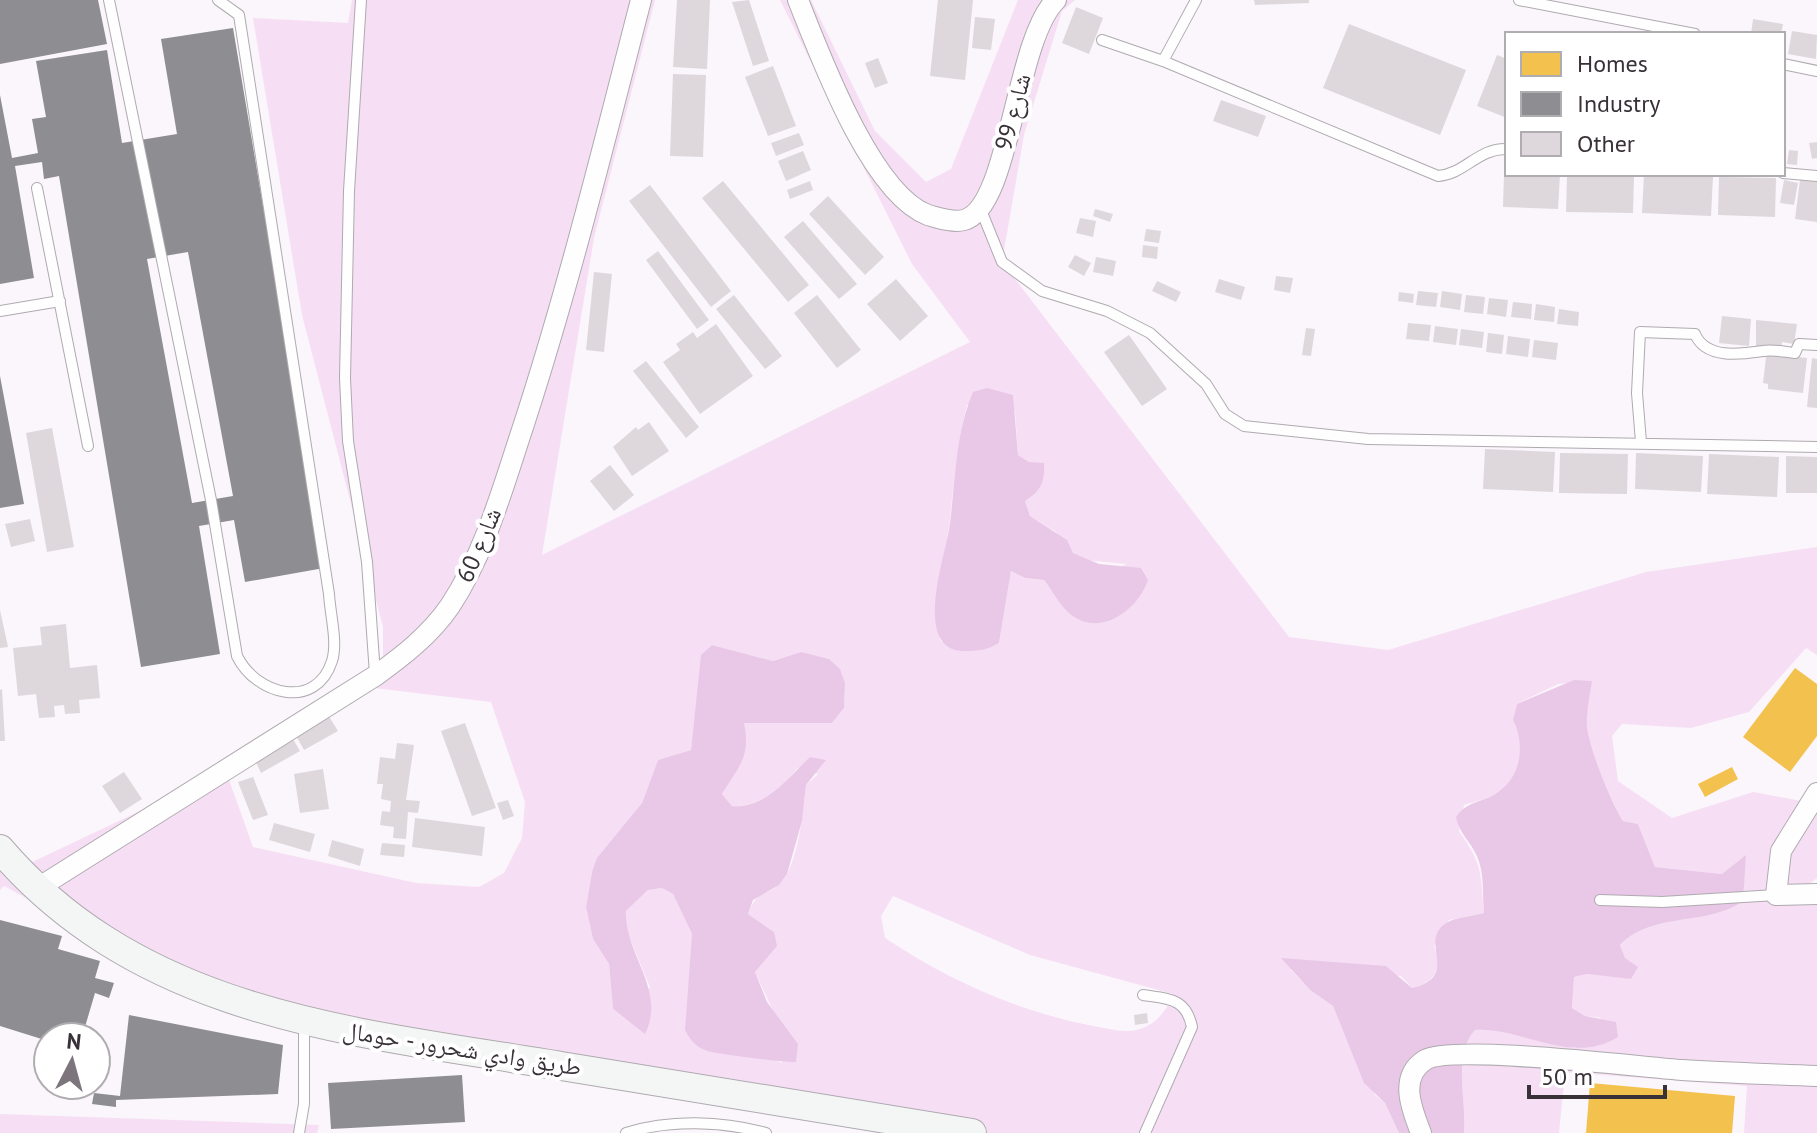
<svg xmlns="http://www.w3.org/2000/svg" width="1817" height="1133" font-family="'PT Sans','Noto Naskh Arabic',sans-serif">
<rect width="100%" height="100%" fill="#fbf6fb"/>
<!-- green -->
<path fill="#f6dff4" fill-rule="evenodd" d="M352,0H655L594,238L542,555L970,342L912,264L780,0H811L875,131L926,182L951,169L1018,0H1075L1062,11L1024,135L1002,262L1289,637L1388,650L1646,572L1817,547V655L1806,648L1749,712L1691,728L1622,724L1612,736L1618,781L1672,818L1753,792L1807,802L1817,794V878L1784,903H1817V1133H1744L1747,1086L1565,1072L1559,1133H1464C1467,1100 1452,1056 1475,1030C1509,1028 1542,1044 1576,1048L1601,1018L1585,1016L1572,1008L1574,977L1587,974L1631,978L1620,945C1653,911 1707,927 1743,901L1744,886L1735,866L1722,874L1655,867L1638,824L1623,821C1611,801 1589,749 1587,726C1585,712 1590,695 1591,681L1558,684L1517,704L1513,720C1526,744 1522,780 1495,794C1486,799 1474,802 1464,805L1459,831C1484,867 1480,872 1484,913L1449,920L1434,946C1442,969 1436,982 1412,988L1401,976L1290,969L1310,990L1333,1006L1358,1067L1375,1095L1385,1103L1399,1133H876L808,1113L704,1097L171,977L4,886L0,890V846L28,864L161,801L228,777L253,847L416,883L479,887L504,873L522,838L525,802L491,702L374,688L383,659V627L302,315L253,18L348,23ZM967,405L1015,411L1018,455L1029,462L1025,501L1030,516L1056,532L1073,553L1084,560L1126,564L1062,605L1044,580L1025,578L1011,571L999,643L941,642C929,601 944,567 949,527C954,486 956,446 967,405ZM712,645L773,661L801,652L845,683L844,708L832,723H743C751,754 737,768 722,794L732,806C759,808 781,788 798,768L818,774L806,785C803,811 799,861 782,881C769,897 758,887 748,914L774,932L755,972L775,1015L782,1063L768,1057L708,1051L692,934L673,894L662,888L648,890L626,911L625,927L650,987L624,1018L613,1009L609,964L593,939L586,907L592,872L642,803L658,760L691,750L702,655ZM893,896L1030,955L1173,994C1167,1011 1155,1026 1136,1030C1121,1033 1107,1028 1093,1026C1017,1011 950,981 885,938L881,916Z
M0,1114L319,1125L317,1133H0Z"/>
<!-- forest -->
<path fill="#e9c8e7" d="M987,388L1013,395L1018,455L1029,462L1044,463C1045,482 1041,491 1025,501L1030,516L1067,540L1073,553L1099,564L1141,568L1148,580C1140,606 1106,634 1078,619C1063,612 1054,593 1044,580L1025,578L1011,571L999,643C987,650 979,651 965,651C912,652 944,559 949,530C956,482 954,437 973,392Z
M712,645L773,661L801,652L829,659L840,669L845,683L844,708L832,723H744C751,757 739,766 722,794L732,806C765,809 788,778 810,757L826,760L806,785L802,821L787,874L779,885L753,900L748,914L774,932L777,946L755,972L767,1002L798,1044L796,1062C786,1063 718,1054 707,1051C696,1047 690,1040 685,1030L692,934L673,894L662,888L648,890L626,911C624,954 667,990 645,1034L613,1009L609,964L593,939L586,907L592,872L597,858L642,803L658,760L691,750L701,655Z
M1574,680L1592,681C1590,695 1586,712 1587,726C1589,748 1611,802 1623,821L1638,824L1655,867L1722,874L1746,855L1743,901C1707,927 1653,911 1620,945L1625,958L1638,967L1631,979L1587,974L1574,977L1572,1008L1585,1016L1616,1022L1618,1037C1571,1066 1523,1027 1475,1030C1452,1056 1467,1100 1464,1133H1399L1385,1103L1364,1083L1333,1006L1310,990L1281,958L1386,966L1412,988C1462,976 1417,942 1446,923C1456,917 1473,916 1484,913C1482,893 1485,875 1477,856C1470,841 1459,833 1456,817C1468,800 1483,803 1498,792C1522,776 1525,743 1513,720L1517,704Z"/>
<!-- homes -->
<path fill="#f2c14e" d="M1795,668L1817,684V736L1790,772L1743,737Z
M1732,767L1738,779L1705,797L1698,784Z
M1590,1083L1735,1096L1732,1133H1586Z"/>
<!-- industry -->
<path fill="#8d8d92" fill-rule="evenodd" d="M0,0H98L107,44L0,64Z
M233,28L324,568L245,582L234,520L199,526L220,654L141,667L59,176L44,179L42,162L15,166L34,278L0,284V95L12,158L38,153L32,119L46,117L36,61L107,50L122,143L177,134L161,39ZM188,252L233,496L192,503L147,259Z
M0,376L24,504L0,508Z
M0,920L62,936L58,949L100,961L95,978L114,983L109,998L95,993L82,1037H48V1041L0,1026Z
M129,1015L283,1045L278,1094L116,1100V1107L92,1104L94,1093L120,1096Z
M462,1075L465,1122L331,1129L328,1083Z"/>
<!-- building -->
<path fill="#ded8dd" d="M677,0H710L707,69L673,67Z
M749,0L769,61L753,66L732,2Z
M938,0H973L965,80L930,76Z
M1254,0H1309V3L1255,5Z
M1076,7L1103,18L1089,54L1062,43Z
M975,17L995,19L991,50L972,48Z
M1753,19L1783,24L1781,34H1751Z
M1349,24L1466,70L1440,135L1323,88Z
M1792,31L1817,35L1816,59L1788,54Z
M1497,55L1507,59V118L1477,106Z
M878,58L888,83L875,88L865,63Z
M773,66L796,126L768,136L745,77Z
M673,74L706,75L703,157L670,156Z
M1221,100L1266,116L1258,137L1213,121Z
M799,133L804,145L776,156L771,143Z
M1817,142V158L1812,159L1809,143Z
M1789,150L1798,151L1797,165L1787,164Z
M803,151L811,170L786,181L778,161Z
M1504,174L1560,175L1558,209L1503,207Z
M1644,174L1713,177L1711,216L1642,213Z
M1567,175H1634L1633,213L1566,212Z
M1719,177L1776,178L1775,217L1718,215Z
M1784,180L1798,183L1794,205L1780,203Z
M1800,180L1817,182V222L1795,219Z
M723,181L809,285L788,302L702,198Z
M810,181L813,190L790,199L787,190Z
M650,185L731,291L711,307L629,201Z
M828,196L884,257L865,275L809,214Z
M1095,209L1113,214L1110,222L1093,216Z
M1080,218L1096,221L1093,237L1076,233Z
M803,221L857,284L839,299L784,237Z
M1146,229L1161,231L1159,243L1144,241Z
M1143,245L1158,247L1157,259L1142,257Z
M658,251L709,320L697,329L646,260Z
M1075,255L1091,263L1084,276L1068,267Z
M1096,257L1116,261L1113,276L1093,272Z
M594,272L612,274L604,352L586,350Z
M1276,276L1293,278L1290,293L1274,290Z
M896,279L928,316L900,341L867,304Z
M1219,279L1245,287L1241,300L1215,292Z
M1157,281L1181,292L1176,302L1152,291Z
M1418,291L1438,293L1436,307L1416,305Z
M1442,291L1462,294L1460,310L1440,307Z
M1399,292L1414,294L1413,303L1398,301Z
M734,295L782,356L765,369L716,309Z
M817,295L861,350L837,368L794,313Z
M1466,295L1485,297L1483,314L1464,312Z
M1489,298L1508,300L1506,317L1487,314Z
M1513,302L1532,304L1531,319L1511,317Z
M1536,304L1555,307L1554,322L1534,320Z
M1559,309L1579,312L1578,326L1557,324Z
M1722,316L1751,319L1749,346L1719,343Z
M1756,320L1797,324L1794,344L1782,342L1781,349L1756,346Z
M1408,323L1431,325L1429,341L1406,339Z
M716,324L753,376L700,414L663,362L680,350L676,344L693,332L697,338Z
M1435,326L1458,329L1456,345L1433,342Z
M1306,328L1315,329L1311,356L1302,355Z
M1461,329L1484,332L1482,348L1459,345Z
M1488,333L1504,335L1502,354L1486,352Z
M1129,335L1167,389L1142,406L1104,352Z
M1508,336L1530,339L1528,357L1506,354Z
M1534,340L1558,343L1556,360L1532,357Z
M1771,354L1807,358L1803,393L1768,389V384L1763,383L1766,357Z
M1812,358L1817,359V408L1807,407Z
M646,361L699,427L686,438L633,371Z
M649,422L669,451L632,476L613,447L636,427L638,430Z
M52,428L74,547L47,552L26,433Z
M1485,449L1555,452L1553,492L1483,489Z
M1560,453L1628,454L1627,494L1559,493Z
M1636,453L1703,456L1701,492L1635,489Z
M1709,454L1779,457L1777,497L1707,494Z
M1786,456L1817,457V493H1786Z
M610,465L634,495L614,511L590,481Z
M30,519L35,541L11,547L5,524Z
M0,610L8,647L0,648Z
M66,624L70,668L97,665L100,698L79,700L80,713L65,714L64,705L54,706L55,717L39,718L36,694L18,696L13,648L42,645L40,627Z
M2,689L5,741H0V690Z
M328,715L338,731L304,750L295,734Z
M465,723L496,808L472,816L441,731Z
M293,739L300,751L261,773L255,760Z
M397,743L414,745L406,800L420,801L418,813L408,812L406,839L393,838L394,827L380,825L382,811L390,812L391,801L381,799L383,784H377L380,757L395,759Z
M323,769L329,809L300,813L294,774Z
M124,772L142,799L120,813L102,786Z
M253,777L268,815L253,820L238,782Z
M508,800L514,816L503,820L497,803Z
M415,818L485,827L482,856L412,847Z
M274,823L315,834L310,852L269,840Z
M332,840L364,849L360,866L328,856Z
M382,843L405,845L404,857L380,855Z
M1147,1013L1148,1023L1135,1025L1134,1015Z"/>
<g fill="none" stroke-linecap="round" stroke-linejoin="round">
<defs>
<path id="service" d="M109,0L211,500L237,656C256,695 316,711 332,661C338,642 330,614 329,594L239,15L218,0
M361,0L349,191L345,378L348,441L367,562L375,674
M1519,0L1695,34
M1102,40L1163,61L1438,176C1465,174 1478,148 1507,149
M1163,61L1196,0
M1783,64L1817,71
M1783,173L1817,176
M37,188L88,446
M981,210L1002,262L1042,291L1107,311L1150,333L1206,384L1225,414L1244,426L1368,439L1817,447
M0,311L60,301
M1641,442L1637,393L1640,332L1695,334C1706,360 1742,354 1763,351C1773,349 1785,352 1795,353L1799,344L1817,345
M1600,900L1662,902L1776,895
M1143,995C1169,999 1186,998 1192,1027L1145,1133
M299,1133L304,1104V1024
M626,1133C670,1119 722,1121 766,1133"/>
<path id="minor" d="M798,0C820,55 871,194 928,215C939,218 953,223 964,220C1010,208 1015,40 1056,0
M1817,793L1781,851L1776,895L1817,894
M38,888L375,676C403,656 430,635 450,606C485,553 503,487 523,427C569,286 604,143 641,0
M1421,1133C1412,1110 1398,1077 1425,1060C1451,1044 1640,1067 1682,1070C1727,1073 1772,1074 1817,1076"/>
<path id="secondary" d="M0,849C144,1017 358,1032 561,1066C698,1088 835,1110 972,1133"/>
</defs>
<!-- service casing -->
<use href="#service" stroke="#afaaaf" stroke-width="12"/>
<!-- minor casing -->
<use href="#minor" stroke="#afaaaf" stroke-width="22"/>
<!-- secondary casing -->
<use href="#secondary" stroke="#afaaaf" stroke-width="30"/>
<!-- service -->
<use href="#service" stroke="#fefefe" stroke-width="10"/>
<!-- minor -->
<use href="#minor" stroke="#fefefe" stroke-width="20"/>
<!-- secondary -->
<use href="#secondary" stroke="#f3f6f5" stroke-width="28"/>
</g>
<g text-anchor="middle" stroke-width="8" stroke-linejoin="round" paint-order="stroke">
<!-- street labels -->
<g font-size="24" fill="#383138" stroke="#fff">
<text transform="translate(1013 112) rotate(-75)" y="8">شارع 99</text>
<text transform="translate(479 545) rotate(-67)" y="8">شارع 60</text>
<text transform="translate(462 1049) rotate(9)" y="8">طريق وادي شحرور - حومال</text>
</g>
</g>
<!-- legend -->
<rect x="1505" y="32" width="280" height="144" fill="#ffffff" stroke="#afadaf" stroke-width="2"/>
<rect x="1521" y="52" width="40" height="24" fill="#f2c14e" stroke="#afadaf" stroke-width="2"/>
<text x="1577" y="72" font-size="24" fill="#383138">Homes</text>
<rect x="1521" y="92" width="40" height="24" fill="#8d8d92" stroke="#afadaf" stroke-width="2"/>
<text x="1577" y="112" font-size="24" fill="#383138">Industry</text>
<rect x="1521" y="132" width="40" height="24" fill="#ded8dd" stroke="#afadaf" stroke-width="2"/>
<text x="1577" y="152" font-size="24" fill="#383138">Other</text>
<!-- north arrow -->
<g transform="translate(72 1061) rotate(6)"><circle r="38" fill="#ffffff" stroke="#afadaf" stroke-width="2"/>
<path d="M0-6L14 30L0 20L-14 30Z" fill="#7c767c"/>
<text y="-12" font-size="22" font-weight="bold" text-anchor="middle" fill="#383138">N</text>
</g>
<!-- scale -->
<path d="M1529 1085v12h136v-12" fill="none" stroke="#383138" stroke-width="4"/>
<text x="1541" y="1085" font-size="24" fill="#383138" stroke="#ffffff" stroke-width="6" paint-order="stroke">50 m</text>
</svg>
